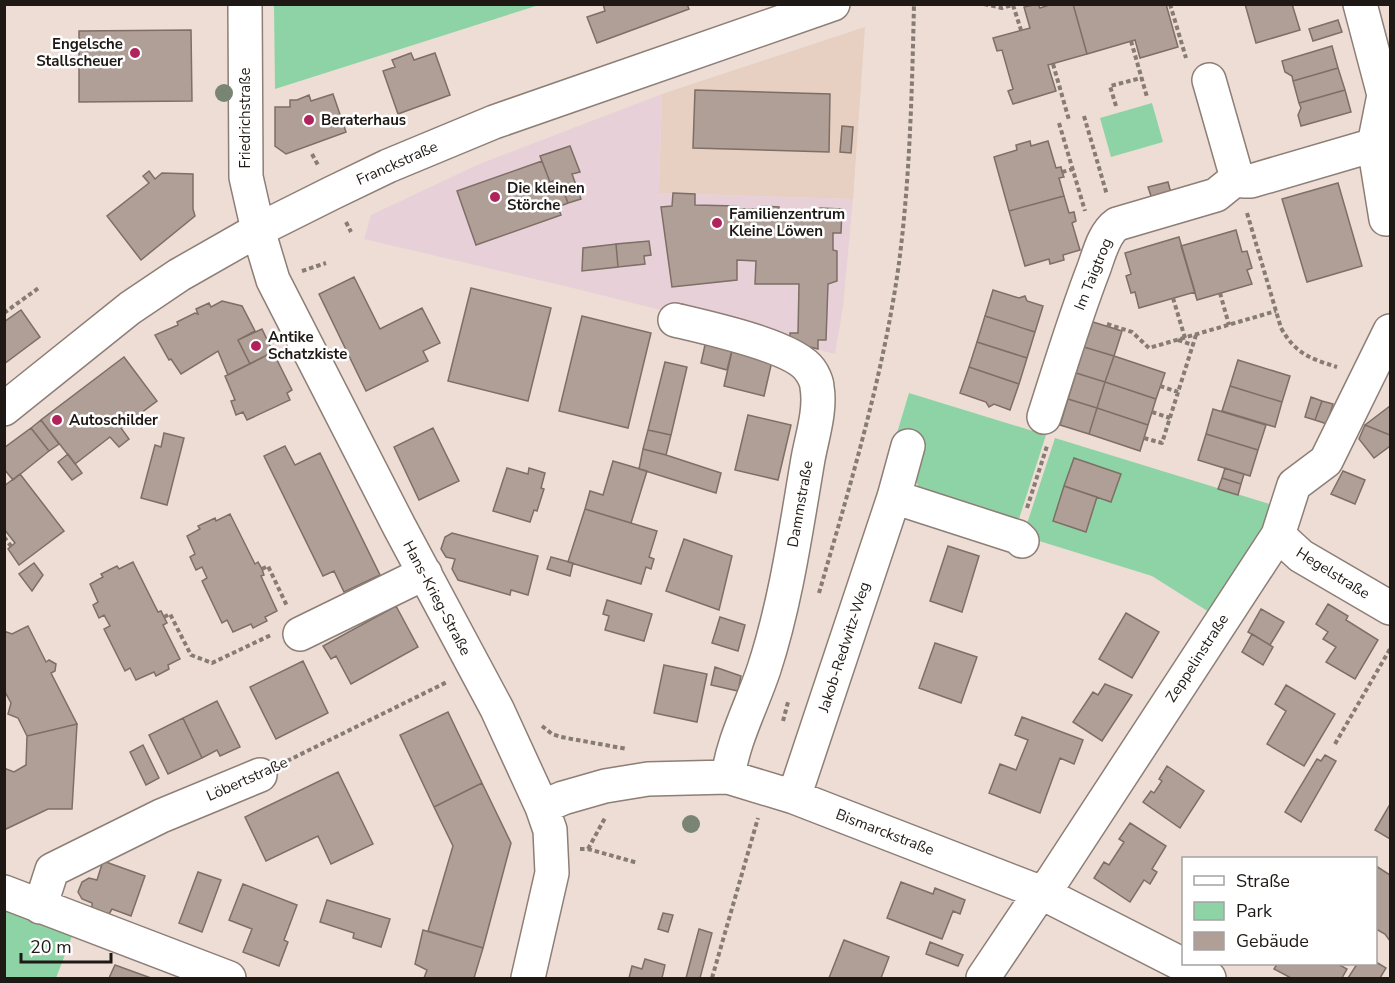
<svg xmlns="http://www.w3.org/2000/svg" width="1395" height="983" font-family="'Nunito Sans',sans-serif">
<rect width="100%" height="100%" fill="#eeddd4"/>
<!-- built -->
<path fill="#e7cfc1" d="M865,27L853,199L659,193L662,94Z"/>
<!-- education -->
<path fill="#e8d0d9" d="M662,94L659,193L853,199L843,307L835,354L581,290L364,239L371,215L477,165Z"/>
<!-- green -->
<path fill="#8ed3a6" d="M274,5V4L539,5L275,89Z
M1152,103L1163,142L1111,157L1100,118Z
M909,393L1046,435L1017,525L924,494C908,476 917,462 922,441L897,433Z
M1055,438L1273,505L1264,533L1209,612L1152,576L1023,536Z
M7,910L74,931L56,978H5L4,912Z"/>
<!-- building -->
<path fill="#af9f97" stroke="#7d6e66" stroke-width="1.5" d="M603,4H687L689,9L597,43L587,17L605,11Z
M1038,4L1040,8L1052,4H1073L1087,54L1048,65L1056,91L1013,104L1008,91L1013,89L1002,50L997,51L993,38L1030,28L1024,7Z
M1073,4H1166L1178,47L1140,58L1135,40L1087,54Z
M1245,4H1292L1300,30L1256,43Z
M1338,20L1342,32L1313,41L1309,29Z
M191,30L192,101L79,102V31Z
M1332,46L1338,68L1293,81L1292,76L1285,72L1282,61Z
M411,53L414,60L435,53L450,95L398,114L383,71L395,67L392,60Z
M1338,68L1345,90L1299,103L1293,81Z
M695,90L830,94L829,152L693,148Z
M1345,90L1351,112L1301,126L1298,115L1301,108L1299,103Z
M333,94L346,132L286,154L275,146V107H290V100H297L309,95L311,101Z
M842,126L853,127L851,153L840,152Z
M1030,141L1031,146L1048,141L1056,168L1061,167L1062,172L1064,177L1059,178L1064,196L1009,211L994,157L1017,150L1016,145Z
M570,146L580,172L572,174L581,199L568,203L563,190L557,192L553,181L550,182L540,156Z
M542,161L550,182L553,181L557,192L563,190L568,203L558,207L561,215L476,245L457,191Z
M149,171L155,179L162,173L193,174V209L195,216L141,260L107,216L149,183L143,176Z
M1168,182L1172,197L1153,202L1148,187Z
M1338,183L1362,266L1307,282L1282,199Z
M673,193L695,194V205L737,206V209H760L761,206L779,207V210L820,211V208L842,209L841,233H833V250L837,251V281L828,284L826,340H818V349L790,342V333H798L799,284H755L756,261L737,260V280L672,287L661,207L672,206Z
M1064,196L1069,213L1074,212L1076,221L1072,223L1080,250L1063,255L1064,260L1050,264L1049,259L1025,266L1009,211Z
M1236,230L1242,252L1247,251L1252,268L1247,270L1252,284L1197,300L1181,246Z
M1179,237L1195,292L1139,308L1135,292L1131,293L1126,276L1131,274L1125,253Z
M649,241L651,255L644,256L645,264L618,267L616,244Z
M616,244L618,267L582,271L583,248Z
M354,277L380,329L422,308L440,343L423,351L428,361L366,391L319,294Z
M471,288L551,308L528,401L448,381Z
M993,290L1019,298L1025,296L1027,301L1043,306L1035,332L985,316Z
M222,301L242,306L255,331L238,340L250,364L228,375L218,351L181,374L171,359L169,360L155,335L178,325L177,322L195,313L198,314L196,309L209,303L211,307Z
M21,310L40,337L4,364V322Z
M582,316L651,333L628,428L559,411Z
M985,316L1035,332L1027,358L977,342Z
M1093,322L1122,331L1114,356L1084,347Z
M262,329L273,352L250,364L238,340Z
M707,336L734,342L727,370L701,363Z
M977,342L1027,358L1019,384L969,367Z
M1084,347L1114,356L1105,382L1076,373Z
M732,351L772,361L764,396L724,386Z
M273,352L292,390L287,393L290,400L247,420L243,412L236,415L231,401L235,400L225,376Z
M1114,356L1165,373L1156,399L1105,382Z
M124,357L157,401L121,428L129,439L119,447L110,437L75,464L41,420Z
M1238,360L1290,376L1282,402L1230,386Z
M665,362L687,367L671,435L648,430Z
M969,367L1019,384L1010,410L994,404L989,407L986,402L960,393Z
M1076,373L1105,382L1097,408L1068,399Z
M1105,382L1156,399L1148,425L1097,408Z
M1230,386L1282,402L1275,427L1222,411Z
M1311,397L1322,401L1315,420L1305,417Z
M1068,399L1097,408L1089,434L1060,425Z
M1322,401L1333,404L1327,424L1315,420Z
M1390,406V435L1365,425Z
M1097,408L1148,425L1140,451L1089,434Z
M1213,409L1266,425L1258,450L1206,434Z
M748,415L791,425L778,480L735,470Z
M41,420L59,444L49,451L31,428Z
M1365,425L1390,435V446L1374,458L1359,439Z
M31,428L49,451L13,480L4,469V448Z
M433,428L459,481L419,500L394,447Z
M648,430L671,435L666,455L643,449Z
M164,433L184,438L167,505L141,498L155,445L161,447Z
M1206,434L1258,450L1250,476L1198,460Z
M285,446L295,465L320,453L380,575L344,592L334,571L323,576L264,456Z
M643,449L666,455L721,473L716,493L639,469Z
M68,454L82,473L72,480L58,462Z
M1074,458L1121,474L1111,502L1064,486Z
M613,461L647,471L631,523L585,509L590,491L603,495Z
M507,468L528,474L529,468L545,473L541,488L544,489L537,511L534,510L530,522L493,511Z
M1225,468L1244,474L1241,484L1222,478Z
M1343,471L1365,480L1355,504L1331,494Z
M20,474L64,531L19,565L8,549L15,543L4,529V486Z
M1222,478L1241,484L1238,495L1218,489Z
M1064,486L1097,497L1086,532L1053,521Z
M585,509L657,531L649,557L654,559L651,569L646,567L641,584L568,562Z
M230,514L255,564L258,562L262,569L264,575L261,576L277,611L265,617L267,621L253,628L251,624L233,632L227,620L222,623L202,581L207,578L202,567L196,570L190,557L195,554L187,536L200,529L198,526L215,518L216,521Z
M452,533L538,556L528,595L511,590L510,595L458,580L452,569L455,559L446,557L441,549L445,537Z
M684,539L732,556L719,610L666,591Z
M948,546L979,556L962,612L930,601Z
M551,557L573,563L570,576L547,569Z
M133,562L158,612L161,611L167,623L163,625L180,659L168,665L169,669L156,676L154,672L136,680L130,668L125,671L104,629L110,626L104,615L99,618L93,605L98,602L90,584L103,577L101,574L117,566L119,569Z
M34,563L43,575L32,591L19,574Z
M607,600L652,614L644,641L605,630L609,616L603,614Z
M1328,604L1348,616L1346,620L1378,640L1355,679L1326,662L1336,647L1323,639L1328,632L1316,624Z
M396,606L418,647L351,684L336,656L331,659L323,646Z
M1261,609L1284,622L1270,645L1248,632Z
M1126,613L1159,632L1132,678L1099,659Z
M720,617L745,625L738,651L712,643Z
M28,626L46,662L49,660L56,664L55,671L51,673L77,724L27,736L18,718L8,714L11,703L4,690V631L12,634Z
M1252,634L1273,647L1263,665L1242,652Z
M935,643L977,657L961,703L919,688Z
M303,661L328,713L276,739L250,687Z
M664,665L707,674L697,722L654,713Z
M715,667L741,676L738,691L711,685Z
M1105,684L1132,695L1102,741L1073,722L1093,692L1098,695Z
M1286,685L1335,714L1304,766L1267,744L1286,711L1275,704Z
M217,701L240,747L220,756L217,750L202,758L183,718Z
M448,712L482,783L434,807L400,735Z
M1022,717L1083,740L1074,764L1060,758L1040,813L989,793L1000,764L1016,770L1028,740L1015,735Z
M183,718L202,758L168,774L149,735Z
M77,724L72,809H48L4,830V768L14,772L26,765L27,736Z
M143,745L159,778L146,785L130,752Z
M1325,755L1336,761L1301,822L1285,812L1317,759L1321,761Z
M1167,766L1204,791L1180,828L1143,802L1151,791L1154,793L1162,781L1159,779Z
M338,772L373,844L331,864L318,836L266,861L245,817Z
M482,783L511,843L483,948L428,931L453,846L434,807Z
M1389,806L1390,807V839L1375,830Z
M1130,823L1166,846L1152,869L1157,872L1150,884L1144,880L1130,902L1094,878L1104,862L1109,865L1124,842L1119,839Z
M103,861L145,876L131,916L112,909L109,914L92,909V903L82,899L78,892L82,882L89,878L97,880Z
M1376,866L1390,875V941L1385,934L1376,929Z
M198,872L221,880L202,932L179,923Z
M901,882L933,894L935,888L965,900L960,914L953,911L942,939L887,918Z
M243,884L297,905L284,940L288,942L279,966L243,952L252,929L229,920Z
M327,900L390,919L381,947L353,938L354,933L320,922Z
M663,913L673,915L668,932L658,929Z
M699,929L712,933L700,978H686Z
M423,930L483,948L474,978H424L427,970L415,964Z
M844,940L889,957L881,978H829Z
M930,942L963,955L958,966L926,954Z
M645,959L665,965L662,978H629L632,966L642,969Z
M1376,962L1386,968L1380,978H1348L1357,964Z
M1277,964H1338L1347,969L1342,978H1291L1274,969Z
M115,965L151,978H109Z"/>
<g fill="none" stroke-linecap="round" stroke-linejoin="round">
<defs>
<path id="minor" d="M245,4L246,177L258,230L273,280L399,526L497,709L542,807L550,830L552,873L528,978
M1360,4L1384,95L1374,145L1386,219
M1209,80L1237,178
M1237,178L1243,181H1251L1374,145
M675,320C704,327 794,346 810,370C813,374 817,382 817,387C821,410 812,437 808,459C796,529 786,602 764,669C752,705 733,740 728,777
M4,409L130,308L179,275L258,230L332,193L388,166L494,122L833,4
M1044,417C1060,367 1075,317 1094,268C1099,254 1104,233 1117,224L1216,195L1237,178
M894,497L1018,537L1022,541
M1278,535L1301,556L1390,608
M300,634L425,573
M794,797L894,497L908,446
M542,807L563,798L605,786L648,779L728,777L794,797L1042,893L1209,978
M4,892L229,978
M40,907L52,870L161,816L260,775
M983,978L1032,905L1052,881L1278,535L1294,485L1326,461L1390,331"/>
</defs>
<!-- minor casing -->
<use href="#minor" stroke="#8d7e76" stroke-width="36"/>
<!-- path -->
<path stroke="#877b75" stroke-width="4" stroke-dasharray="4.5 3" stroke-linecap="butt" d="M984,4L1002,8L1015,4
M1031,4V5
M1170,4L1186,58
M1013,5L1021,30
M1131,41L1147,97
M1053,64L1069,120
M1116,106L1110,86L1141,78
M1084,116L1107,195
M1059,123L1085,211
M312,154L319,167
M1062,172L1073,169
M1247,213L1281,328C1296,354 1309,358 1337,367
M346,222L351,232
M302,271L326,263
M1220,293L1229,325
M1173,298L1185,338
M4,313L40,287
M1107,324L1132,332L1149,348L1276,311
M1178,340L1193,345
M1160,386L1178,392
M1152,412L1170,418
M1144,438L1162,443L1196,335
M1027,508L1047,446
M4,537L11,546
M262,569L268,566L287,606
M819,593C850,486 884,373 899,263C910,178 912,90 914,4
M164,617L170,614L191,655L212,663L271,635
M783,721L788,702
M542,726L552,734L561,737L627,749
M1335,744L1390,649
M287,761L447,682
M580,849H588L638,863
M588,849L605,818
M712,978L758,818"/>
<!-- minor -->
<use href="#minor" stroke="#fff" stroke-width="33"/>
</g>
<!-- trees -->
<g fill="#798475">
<circle cx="224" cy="93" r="9"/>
<circle cx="691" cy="824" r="9"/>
</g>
<!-- markers -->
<g fill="#b1235b" stroke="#fff" stroke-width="2">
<circle cx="135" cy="53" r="6"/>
<circle cx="309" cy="120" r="6"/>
<circle cx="495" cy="197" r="6"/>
<circle cx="717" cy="223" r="6"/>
<circle cx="256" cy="346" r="6"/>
<circle cx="57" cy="420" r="6"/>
</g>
<g text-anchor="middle" stroke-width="5" stroke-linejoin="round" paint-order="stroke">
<!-- poi labels -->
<g font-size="15" font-weight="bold" fill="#1f1915" stroke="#fff" text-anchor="start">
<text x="123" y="49" text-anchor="end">Engelsche<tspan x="123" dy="17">Stallscheuer</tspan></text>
<text x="321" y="125">Beraterhaus</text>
<text x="507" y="193">Die kleinen<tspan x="507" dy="17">Störche</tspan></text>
<text x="729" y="219">Familienzentrum<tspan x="729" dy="17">Kleine Löwen</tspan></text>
<text x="268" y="342">Antike<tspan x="268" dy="17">Schatzkiste</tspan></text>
<text x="69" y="425">Autoschilder</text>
</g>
<!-- street labels -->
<g font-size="15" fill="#1f1915" stroke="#fff">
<text transform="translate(245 118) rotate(-90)" y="5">Friedrichstraße</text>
<text transform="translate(397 163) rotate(-24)" y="5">Franckstraße</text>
<text transform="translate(1093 274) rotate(-68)" y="5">Im Taigtrog</text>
<text transform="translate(800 504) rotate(-80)" y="5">Dammstraße</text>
<text transform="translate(1333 573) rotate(32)" y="5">Hegelstraße</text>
<text transform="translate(437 598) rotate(62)" y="5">Hans-Krieg-Straße</text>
<text transform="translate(844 647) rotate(-72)" y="5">Jakob-Redwitz-Weg</text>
<text transform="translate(1197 658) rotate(-57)" y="5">Zeppelinstraße</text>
<text transform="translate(247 779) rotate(-24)" y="5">Löbertstraße</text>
<text transform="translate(885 832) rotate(21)" y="5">Bismarckstraße</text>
</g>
</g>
<!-- border -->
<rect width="1395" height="983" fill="none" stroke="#1f1915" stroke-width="12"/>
<!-- legend -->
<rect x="1182" y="857" width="195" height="108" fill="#ffffff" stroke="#a5a3a1" stroke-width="1.5"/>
<rect x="1194" y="876" width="30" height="9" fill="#ffffff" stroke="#a5a3a1" stroke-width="1.5"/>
<text x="1236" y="887" font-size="18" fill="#1f1915">Straße</text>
<rect x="1194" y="902" width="30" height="18" fill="#8ed3a6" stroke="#a5a3a1" stroke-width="1.5"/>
<text x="1236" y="917" font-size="18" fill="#1f1915">Park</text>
<rect x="1194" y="932" width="30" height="18" fill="#af9f97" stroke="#a5a3a1" stroke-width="1.5"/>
<text x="1236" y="947" font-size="18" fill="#1f1915">Gebäude</text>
<!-- scale -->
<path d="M21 953v9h90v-9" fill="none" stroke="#1f1915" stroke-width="3"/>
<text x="30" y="953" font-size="18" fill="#1f1915" stroke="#ffffff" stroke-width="4.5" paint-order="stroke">20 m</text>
</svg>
